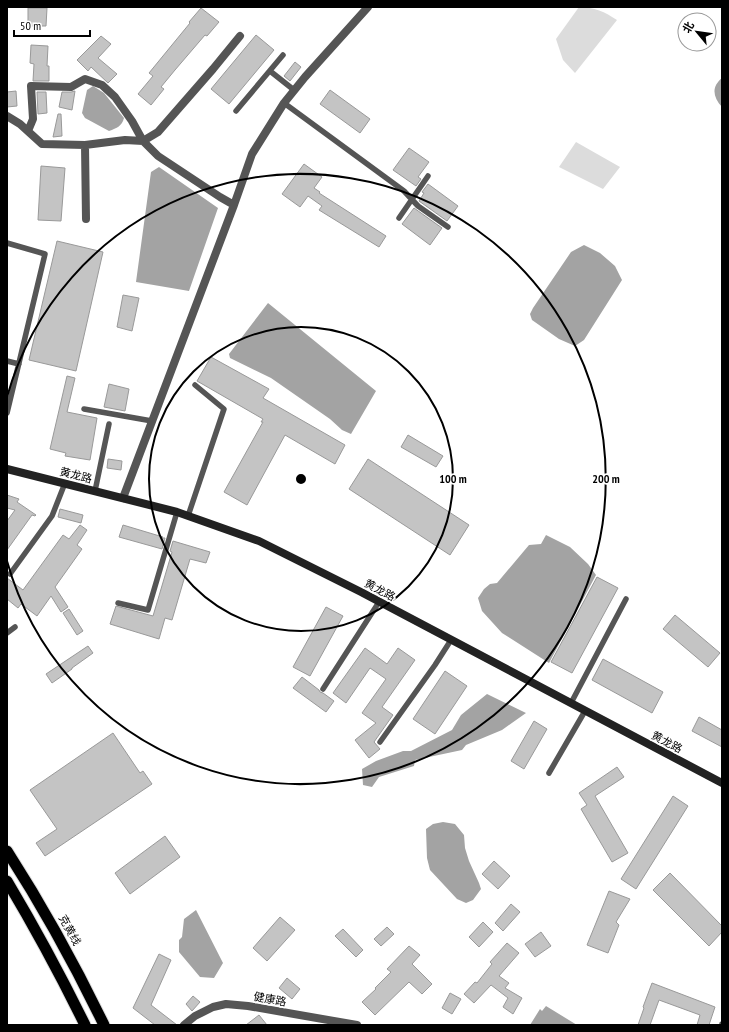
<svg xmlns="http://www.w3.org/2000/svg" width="729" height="1032" font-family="'PT Sans Narrow','Noto Sans SC',sans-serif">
<rect width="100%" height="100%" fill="#fff"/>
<!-- green -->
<path fill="#dcdcdc" d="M579,7C594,7 605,12 617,20L575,73L563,60L556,39Z
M576,142L620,167L603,189L559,167Z"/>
<!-- water -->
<path fill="#a3a3a3" d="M722,78V107C713,97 711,87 722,78Z
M93,86L104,93L124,118C122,126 117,128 109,131L85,118L82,113L87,90Z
M159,167L218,208L189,291L136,282L151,172Z
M584,245L600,253L615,266L622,280L584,340L575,346L559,339L532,320L530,314L533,308L571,252Z
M268,303L376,391L351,434L342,430L330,419L271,378L230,358L229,354Z
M546,535L570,547L588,564L596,575L549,663L502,633L482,611L478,598L484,589L490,584L497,583L529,545L541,544Z
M487,694L526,713L502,730L466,745L462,750L415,760L414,766L379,777L372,787L363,785L362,769L376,761L403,751H411L452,730L461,715Z
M443,822L455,824L464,835L465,848L469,861L479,883L481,889L473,900L466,903L457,899L430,870L427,858L426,829L433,824Z
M196,910L223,963L214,978L200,977L179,952V940L182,937L184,919Z
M546,1006L577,1025H530L540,1009L542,1011Z"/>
<!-- building -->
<path fill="#c4c4c4" stroke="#999" d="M28,8H47L46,26H28Z
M201,8L219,22L207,36L205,35L175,70L161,87L164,89L151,105L138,94L153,76L149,73L190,23L189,22Z
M256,35L274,50L229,104L211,89Z
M101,36L111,44L98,58L117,74L108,83L91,67L88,71L77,60Z
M31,45L48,46L47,66H49V81H33L34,64L30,63Z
M295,62L301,67L290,81L284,76Z
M330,90L370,119L360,133L320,104Z
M16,91L17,106L7,107V92Z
M75,91L72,110L59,107L62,92H71Z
M37,92H46L47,113L38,114Z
M58,114H61L62,136L53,137Z
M409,148L429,162L418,177L421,179L416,186L393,170Z
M304,164L322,177L314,188L320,192L319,193L386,236L379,247L319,210L322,206L308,196L300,207L282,194Z
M41,166L65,168L61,221L38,220Z
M428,184L458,206L447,221L419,201L424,193L422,192Z
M414,208L442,228L430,245L402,224Z
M57,241L103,252L76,371L29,360Z
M123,295L139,298L132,331L117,327Z
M211,357L269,389L263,398L345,445L335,464L285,435L247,505L224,492L263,422H261L263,419L197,381Z
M67,376L75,378L67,412L97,418L90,460L65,456L66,453L50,449Z
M109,384L129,389L125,411L104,407Z
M408,435L443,456L436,467L401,447Z
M108,459L122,461L121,470L107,468Z
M368,459L469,525L450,555L349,489Z
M7,495L19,499L17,502L36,515L35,516L32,515L7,550V521L15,510L7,508Z
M60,509L83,515L81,523L58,517Z
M80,525L87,530L77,545L82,549L55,587L68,607L61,612L51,596L37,616L21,604L18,608L7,599V578L23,590L63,535L69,539Z
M123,525L163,537L162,538H165L162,549L119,537Z
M173,541L210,552L206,563L190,559L172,620L165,618L159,639L110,624L116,606L153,616L172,552L170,551Z
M597,577L618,588L572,673L551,662Z
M326,607L343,616L310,676L293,667Z
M69,609L83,631L77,635L63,613Z
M675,615L720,653L708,667L663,629Z
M88,646L93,653L72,668V669L52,683L46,674Z
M365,648L387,664L398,648L415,660L382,707L393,715L374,742L380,749L369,758L355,740L376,723L362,713L386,679L370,668L346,703L333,693Z
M603,659L663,692L652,713L592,680Z
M445,671L467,686L435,734L413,719Z
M302,677L319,690L320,692L323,693L334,701L326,712L293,688Z
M699,717L722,730V747L692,731Z
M534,721L547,729L524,769L511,761Z
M113,733L140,773L143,771L152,784L45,856L36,843L57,829L30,790Z
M617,767L624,777L595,796L628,853L612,862L581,809L587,805L579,793Z
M673,796L688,806L636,889L621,879Z
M165,836L180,857L130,894L115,873Z
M494,861L510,876L498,889L482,874Z
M670,873L722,926V932L709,946L653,890Z
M609,891L630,899L616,922L619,925L608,953L587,945Z
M511,904L520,912L503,931L495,923Z
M280,917L295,930L267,961L253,948Z
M483,922L493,932L479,947L469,937Z
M387,927L394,934L381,946L374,939Z
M343,929L363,950L356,957L335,936Z
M541,932L551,946L535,957L525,944Z
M507,943L519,953L499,976L509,983L505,988L522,998L513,1014L503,1007L508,998L491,985L474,1003L464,994L475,982L477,983L492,964L490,962Z
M409,946L420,955L412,964L432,984L422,994L409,982L375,1015L362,1002L376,989L375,988L391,972L387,969Z
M159,954L171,960L151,1005L177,1025H155L133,1008Z
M287,978L300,989L292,999L279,988Z
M652,983L715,1007L709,1025H697L700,1015L659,1000L650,1025H638L644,1008L643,1007Z
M450,993L461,999L452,1014L442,1008Z
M193,996L200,1002L192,1011L186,1004Z
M259,1015L267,1025H246Z"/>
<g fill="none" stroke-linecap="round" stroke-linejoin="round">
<defs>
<path id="trunk" d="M7,851C43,907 75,965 104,1025
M7,881C35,928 61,976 85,1025"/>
</defs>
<!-- trunk casing -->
<use href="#trunk" stroke="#dbdbdb" stroke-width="13"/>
<!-- service -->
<path stroke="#555" stroke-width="5.5" d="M270,71L294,90
M284,103L404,191L418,206L448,227
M236,111L283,55
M399,218L428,176
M7,243L45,254L7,413
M7,361L19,364
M84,409L152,421
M95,491L109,424
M188,516L224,409L195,385
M10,574L52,516L65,483
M118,603L148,610L177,512
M7,633L15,627
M323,689L379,602
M571,703L626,599
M380,742L435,665L451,640
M549,773L585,711
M722,1025V1024"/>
<!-- minor -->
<path stroke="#555" stroke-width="8" d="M7,116L20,124L42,144L85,145L125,140L143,141L158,156L220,197L234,205
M28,131L33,119L31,86L71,87L85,79L102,85L115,97L132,121L143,141L158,132L213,69L240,36
M85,145L86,219
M123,498L234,205L252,154L284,103L305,77L368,7
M184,1025L195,1016L213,1007L226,1004L248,1006L357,1025"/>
<!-- secondary -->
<path stroke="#222" stroke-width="8" d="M7,469L177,512L259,541L361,592L722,783"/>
<!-- trunk -->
<use href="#trunk" stroke="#000" stroke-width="11"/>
</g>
<!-- distance rings -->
<g fill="none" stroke="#000" stroke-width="2">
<circle cx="301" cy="479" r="152"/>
<path d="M7 397A305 305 0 1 1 7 561"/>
</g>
<g text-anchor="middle" stroke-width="3.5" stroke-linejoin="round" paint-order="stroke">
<!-- street labels -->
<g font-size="11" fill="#000" stroke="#fff">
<text transform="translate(76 475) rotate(14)" y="4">黄龙路</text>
<text transform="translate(380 590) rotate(28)" y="4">黄龙路</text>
<text transform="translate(667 742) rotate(28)" y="4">黄龙路</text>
<text transform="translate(70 930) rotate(61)" y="4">克黄线</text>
<text transform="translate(270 999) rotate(10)" y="4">健康路</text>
</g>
</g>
<circle cx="301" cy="479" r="6" fill="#000" stroke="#fff" stroke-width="2"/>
<g font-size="12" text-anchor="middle" font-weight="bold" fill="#000" stroke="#fff" stroke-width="3.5" stroke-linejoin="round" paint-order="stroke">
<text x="453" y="483">100 m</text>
<text x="606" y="483">200 m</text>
</g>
<!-- border -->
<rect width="729" height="1032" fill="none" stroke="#000000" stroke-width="16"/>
<!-- north arrow -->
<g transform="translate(697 32) rotate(299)"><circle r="19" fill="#ffffff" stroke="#999999"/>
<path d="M0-3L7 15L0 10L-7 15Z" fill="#000000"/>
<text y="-6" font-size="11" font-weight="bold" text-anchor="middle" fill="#000000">北</text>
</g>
<!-- scale -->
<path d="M14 30v6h76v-6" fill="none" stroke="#000000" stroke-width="2"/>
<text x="20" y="30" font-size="12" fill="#000000" stroke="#ffffff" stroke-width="3" paint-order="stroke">50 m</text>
</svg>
